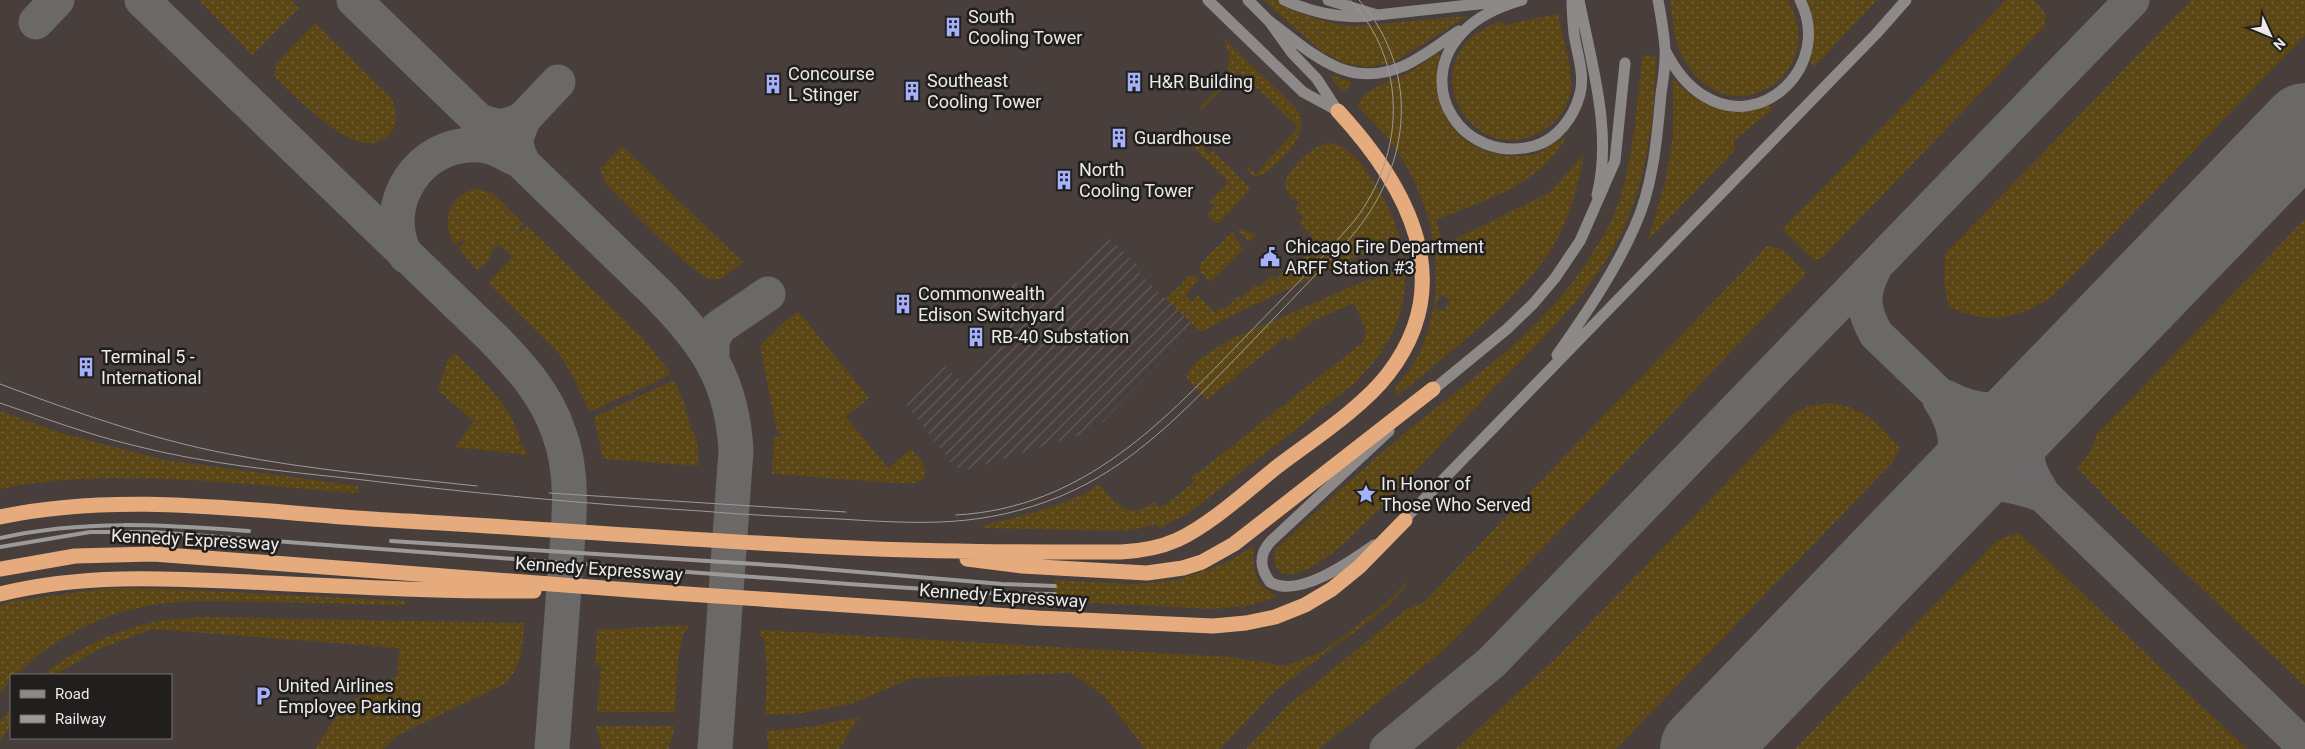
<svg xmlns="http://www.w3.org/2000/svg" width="2305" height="749" font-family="Roboto,sans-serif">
<defs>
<pattern id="industrial-furrows" width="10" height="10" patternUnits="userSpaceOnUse" patternTransform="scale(1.25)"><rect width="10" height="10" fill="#483f3d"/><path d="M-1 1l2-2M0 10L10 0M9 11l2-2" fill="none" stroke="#635b59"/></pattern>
<pattern id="green-dots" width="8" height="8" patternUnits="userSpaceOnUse" patternTransform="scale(1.25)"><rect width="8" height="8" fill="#5b4616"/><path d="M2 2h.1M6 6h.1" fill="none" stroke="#736138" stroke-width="1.8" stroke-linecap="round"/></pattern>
</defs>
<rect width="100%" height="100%" fill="#3a3736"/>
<!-- built -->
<path fill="#483f3d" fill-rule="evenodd" d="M0,0H2305V749H0ZM11,675H171V738H11Z"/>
<!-- industrial -->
<path fill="url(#industrial-furrows)" d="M1107,236L1142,270L1139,273L1195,327L1103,422L1085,433L971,469H959L953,465L905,403L944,366L964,384L1012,334L986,309L1014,280L1040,306Z"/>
<!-- green -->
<path fill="url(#green-dots)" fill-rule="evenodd" d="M199,0H290L299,8L252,55Z
M1264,0H1275L1288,8L1314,18L1336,24L1357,26L1468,16L1392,63L1367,67L1345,63L1322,52Z
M1670,0H1787C1834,73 1725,145 1680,52C1673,38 1673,16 1670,0Z
M1805,0H1877L1814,67L1810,62C1815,41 1817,19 1805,0Z
M2006,0H2034C2043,9 2047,13 2045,26L1822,258L1814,261L1782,229Z
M2191,0H2305V36L2054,295C2022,319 1984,326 1949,306L1944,284L1945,254Z
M1558,14C1562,36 1573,67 1571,89C1570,105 1558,121 1545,129C1472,178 1402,54 1502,21L1503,25Z
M315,23L391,98C397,111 399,122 390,134C359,168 296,96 274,76L276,64Z
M1222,36L1296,108C1314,135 1283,156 1265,174L1254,177L1247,169L1248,167L1256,174L1298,127L1239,71L1202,110L1200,107C1222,84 1239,69 1222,36Z
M1438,53L1440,55C1427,104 1453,150 1505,155C1515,156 1525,157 1535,154C1546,150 1555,143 1565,137L1566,138C1537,187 1486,199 1436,220L1443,245L1550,192L1584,154C1579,182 1572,209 1560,234C1541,271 1513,297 1483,324C1455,349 1427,372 1398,395L1393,390C1404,377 1415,365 1421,349C1452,279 1433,193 1384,134C1376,125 1367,116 1358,107C1361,89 1394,80 1408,73C1419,67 1428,59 1438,53ZM1440,295L1450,299L1444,311L1435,307Z
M1643,55L1656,56C1655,111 1648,172 1626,223C1597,291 1532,348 1482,401C1438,446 1396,493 1351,537C1336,550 1303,581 1282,573C1274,567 1272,558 1276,549C1321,507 1365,466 1412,427C1479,372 1547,328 1593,252C1601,239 1610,226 1615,212C1634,166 1636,105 1643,55Z
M1328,74L1351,82V85L1343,92Z
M1673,78C1704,110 1727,117 1770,105L1772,109L1733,142L1735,150L1648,240L1666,179L1673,135Z
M1198,141L1205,147L1204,149L1209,154L1213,151L1249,187L1247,193L1219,223H1215L1207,214L1215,206L1210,201L1229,182L1193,147Z
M1326,143C1348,143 1360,162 1372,179C1419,250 1419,326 1352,385L1189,513L1160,528L1156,525L1125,531L1118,529L1116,531L983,528V525C1015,518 1074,504 1099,484C1116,503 1129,522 1154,502L1160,509L1194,482L1191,478L1196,474L1363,342L1366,331L1354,303L1313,321L1289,341L1285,337L1207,400L1187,378C1186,362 1225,343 1238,336L1371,278L1373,280L1402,267L1397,238L1235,314L1201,332L1166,299L1190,275L1196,277L1199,280L1185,295L1192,302L1198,295L1215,313L1222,306L1225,309L1239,296L1242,298L1255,285L1258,288L1271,275L1276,279L1291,264L1294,267L1315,246L1310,240L1312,237L1303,227L1300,221L1303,217L1296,209L1299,202L1295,198L1293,200C1289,195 1286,192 1285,186C1284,172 1313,146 1326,143Z
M622,146L743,262C734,269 722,283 710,279C689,272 624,202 605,183L600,169Z
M477,189L492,193L524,224L519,229L521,232L527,226L640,335L670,372L668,376L590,412L572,375L559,354L488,283L512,257L499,245L490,254L492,257L477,270L458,248L464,243L462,240L455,245C440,222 449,193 477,189Z
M2305,219V686L2117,509L2077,468L2089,454L2098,433Z
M1242,229L1257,235L1250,242L1237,230Z
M1232,232L1243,249L1211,282L1200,272V264Z
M1767,246L1782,249L1805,272V275L1472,622L1445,649L1319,749H1246L1288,705L1407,609L1424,602Z
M799,312L869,398L846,417L888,468L911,449C919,458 927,465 925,477L915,483H895L772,474L774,436L781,437L776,427L760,346L785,321Z
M455,353C483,380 510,404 521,441L518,442L519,445L523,444L528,455L455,447L474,421L438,391L447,361Z
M672,381L675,382L685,406L691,430L697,439L699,466L603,459L594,417Z
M1828,403C1865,407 1876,421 1900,448L1892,463L1616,749H1456L1555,659L1796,411L1814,405Z
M0,411L61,433L165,460L358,486V493C244,485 112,466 0,489Z
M2019,533L2247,749H1795L1997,540Z
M1253,546C1254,570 1252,582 1277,596L1276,598L1245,606L1213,609L1055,601L1054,580L1130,584L1174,581L1226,563Z
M1409,580L1404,589L1385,609L1275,691L1220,749H1145L1104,696L1071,673L913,678L851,704L797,714L765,715L767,669L764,639L760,635V630L1230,657L1285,666L1322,652L1384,605Z
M109,588L171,589L405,601L406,605C362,604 317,603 273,602C238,602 202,599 167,603C111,609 56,635 16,675H11V680L0,693V605L12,601Z
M200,617L524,623C522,649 524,664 505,684L402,733L382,749H316C335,711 359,694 397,676L399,648L152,629L99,649L55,675H43C73,650 112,632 150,623C166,619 184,619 200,617Z
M665,626H688L687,630L683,633L678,660L675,712H597L601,666L595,665L597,630Z
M11,707V726L0,741V723Z
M853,718H859L839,749H769L766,731L809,727Z
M596,726H675L669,749H602Z"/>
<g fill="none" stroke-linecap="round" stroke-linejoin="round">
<!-- taxiway -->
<path stroke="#6b6868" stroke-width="35" d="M142,0L493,338C521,367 546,394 559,433C577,481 567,536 564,587C560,641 556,695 552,749
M354,0L658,294C706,343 732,380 736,450L715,749
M36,22L57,0
M524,118L558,82
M480,121C498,128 508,128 524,118C515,138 513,143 523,163
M406,256C378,204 420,141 479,145C492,145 503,152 514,158
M1875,267C1861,293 1862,309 1876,334L2305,747
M712,359V342L718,328L768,294
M1945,397C1986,419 2017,411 2054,386
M2040,489C2016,455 2026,419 2051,389
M1937,506C1958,471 1965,436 1940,400
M1937,506C1945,501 1954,492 1963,489C1991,479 2016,485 2043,495
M1387,749L1492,662L2132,0"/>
<!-- runway -->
<path stroke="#6b6868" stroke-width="86" d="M1703,749L2305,126"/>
<!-- street -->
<path stroke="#8d8988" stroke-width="11" d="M1208,0L1303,92L1338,111
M1248,0L1269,21L1292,53L1317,79L1337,110
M1284,0C1311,12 1339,19 1369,16
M1328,0L1377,15L1506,1
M1522,0C1501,6 1478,16 1463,32C1411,86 1463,165 1534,146C1557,140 1574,117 1580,94C1585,74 1577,54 1574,34C1573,23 1572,11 1572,0
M1579,0C1591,62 1613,132 1597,195
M1269,21C1310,51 1346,90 1401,67C1421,59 1440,43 1459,31
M1665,50C1674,68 1687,86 1704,96C1763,133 1833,64 1800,0
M1557,355C1585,315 1614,273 1634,228C1653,188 1657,139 1661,94C1663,79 1666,64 1665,49C1664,33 1661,16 1658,0
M1428,394L1507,329L1533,304L1555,278L1580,241L1615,161L1625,63
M1400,524L1876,34L1906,0
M1374,545C1350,562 1298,599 1270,582C1259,567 1259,554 1271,541L1389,431"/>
<!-- highway -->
<path stroke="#e6ab7c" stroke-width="15" d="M0,517C126,490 261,513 388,520C537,528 685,540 833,547C929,552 1026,552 1121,552C1140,551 1159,548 1177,540C1210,525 1248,490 1278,466C1311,441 1363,407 1388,374C1460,281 1407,186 1338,111
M967,559L1022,566L1147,573L1183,568L1202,562L1234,544L1433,389
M0,569L75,556L153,554L643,591L1038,618L1213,626L1246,623L1275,617L1305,605L1332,589L1359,567L1405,520
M0,594C88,572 179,579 268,583C357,587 445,592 534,591"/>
<!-- tram -->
<path stroke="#9c9a99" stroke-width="1" d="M0,384C75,412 150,439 229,454C310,470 395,477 477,486
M0,403C44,418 87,434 132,445C205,464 281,471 355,479C470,493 585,504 701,511C747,515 793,517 840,519C921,524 983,528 1061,496C1133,466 1184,411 1237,357C1273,319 1309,282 1345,244C1409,174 1425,76 1359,0
M549,493L846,512
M956,515C1085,508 1165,420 1248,334C1284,297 1321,260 1355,220C1405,154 1409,63 1350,0"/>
<!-- rail -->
<path stroke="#9c9a99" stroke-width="4" d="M0,538C83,519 165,525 249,531
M391,541L787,566L1002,584L1055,586
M0,547L90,532H153L849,584L985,593L1055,594"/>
</g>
<!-- icons -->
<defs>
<symbol id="building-bare" viewBox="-9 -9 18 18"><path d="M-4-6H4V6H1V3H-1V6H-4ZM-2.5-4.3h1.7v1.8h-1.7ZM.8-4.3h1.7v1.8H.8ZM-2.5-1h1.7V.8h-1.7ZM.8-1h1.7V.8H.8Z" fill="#a6b1fc" stroke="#201f1e" stroke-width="2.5" paint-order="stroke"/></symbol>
<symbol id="civic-bare" viewBox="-9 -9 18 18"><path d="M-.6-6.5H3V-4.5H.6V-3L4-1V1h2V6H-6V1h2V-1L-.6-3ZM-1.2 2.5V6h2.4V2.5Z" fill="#a6b1fc" stroke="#201f1e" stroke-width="2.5" paint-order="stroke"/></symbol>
<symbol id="sight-bare" viewBox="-9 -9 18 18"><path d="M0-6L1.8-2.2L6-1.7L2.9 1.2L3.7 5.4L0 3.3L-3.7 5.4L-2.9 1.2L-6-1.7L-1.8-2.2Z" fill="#a6b1fc" stroke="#201f1e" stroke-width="2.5" paint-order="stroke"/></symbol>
<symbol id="parking-bare" viewBox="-9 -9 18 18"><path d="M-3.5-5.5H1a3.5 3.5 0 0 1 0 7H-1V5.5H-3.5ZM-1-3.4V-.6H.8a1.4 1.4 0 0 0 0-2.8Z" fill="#a6b1fc" stroke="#201f1e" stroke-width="2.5" paint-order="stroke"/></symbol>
</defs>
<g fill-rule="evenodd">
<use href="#building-bare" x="939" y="13" width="28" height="28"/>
<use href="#building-bare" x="1120" y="68" width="28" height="28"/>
<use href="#building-bare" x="759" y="70" width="28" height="28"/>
<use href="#building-bare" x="898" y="77" width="28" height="28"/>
<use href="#building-bare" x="1105" y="124" width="28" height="28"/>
<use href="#building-bare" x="1050" y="166" width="28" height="28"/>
<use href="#civic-bare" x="1256" y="243" width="28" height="28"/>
<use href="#building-bare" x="889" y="290" width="28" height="28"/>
<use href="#building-bare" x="962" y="323" width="28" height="28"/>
<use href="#building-bare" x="72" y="353" width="28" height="28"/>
<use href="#sight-bare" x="1352" y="480" width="28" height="28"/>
<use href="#parking-bare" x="249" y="682" width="28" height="28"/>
</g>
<g text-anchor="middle" stroke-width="5" stroke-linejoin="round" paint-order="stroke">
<!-- poi labels -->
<g font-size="18" fill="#eceae9" stroke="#201f1e" text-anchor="start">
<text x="968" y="23">South<tspan x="968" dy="21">Cooling Tower</tspan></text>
<text x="788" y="80">Concourse<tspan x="788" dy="21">L Stinger</tspan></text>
<text x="927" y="87">Southeast<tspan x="927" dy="21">Cooling Tower</tspan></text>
<text x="1149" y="88">H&amp;R Building</text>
<text x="1134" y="144">Guardhouse</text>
<text x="1079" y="176">North<tspan x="1079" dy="21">Cooling Tower</tspan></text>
<text x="1285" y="253">Chicago Fire Department<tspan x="1285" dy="21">ARFF Station #3</tspan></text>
<text x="918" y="300">Commonwealth<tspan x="918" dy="21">Edison Switchyard</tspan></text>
<text x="991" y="343">RB-40 Substation</text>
<text x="101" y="363">Terminal 5 -<tspan x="101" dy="21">International</tspan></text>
<text x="1381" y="490">In Honor of<tspan x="1381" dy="21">Those Who Served</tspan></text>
<text x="278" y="692">United Airlines<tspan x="278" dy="21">Employee Parking</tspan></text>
</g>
<!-- street labels -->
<g font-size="18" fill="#eceae9" stroke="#201f1e">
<text transform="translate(195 540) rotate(3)" y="6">Kennedy Expressway</text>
<text transform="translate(599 569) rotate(4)" y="6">Kennedy Expressway</text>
<text transform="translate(1003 596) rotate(4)" y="6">Kennedy Expressway</text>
</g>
</g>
<!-- legend -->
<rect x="10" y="674" width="162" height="65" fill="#201f1e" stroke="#72706f"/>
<rect x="20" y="690" width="25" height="8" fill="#8d8988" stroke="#72706f"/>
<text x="55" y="699" font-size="15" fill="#eceae9">Road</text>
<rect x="20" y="715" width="25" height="8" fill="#9c9a99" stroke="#72706f"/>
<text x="55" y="724" font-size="15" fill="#eceae9">Railway</text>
<!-- north arrow -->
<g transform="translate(2270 35) rotate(134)" stroke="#201f1e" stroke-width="4" paint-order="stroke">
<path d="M0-4L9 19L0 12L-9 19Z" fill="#eceae9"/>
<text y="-8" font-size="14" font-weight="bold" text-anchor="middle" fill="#eceae9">N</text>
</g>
</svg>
